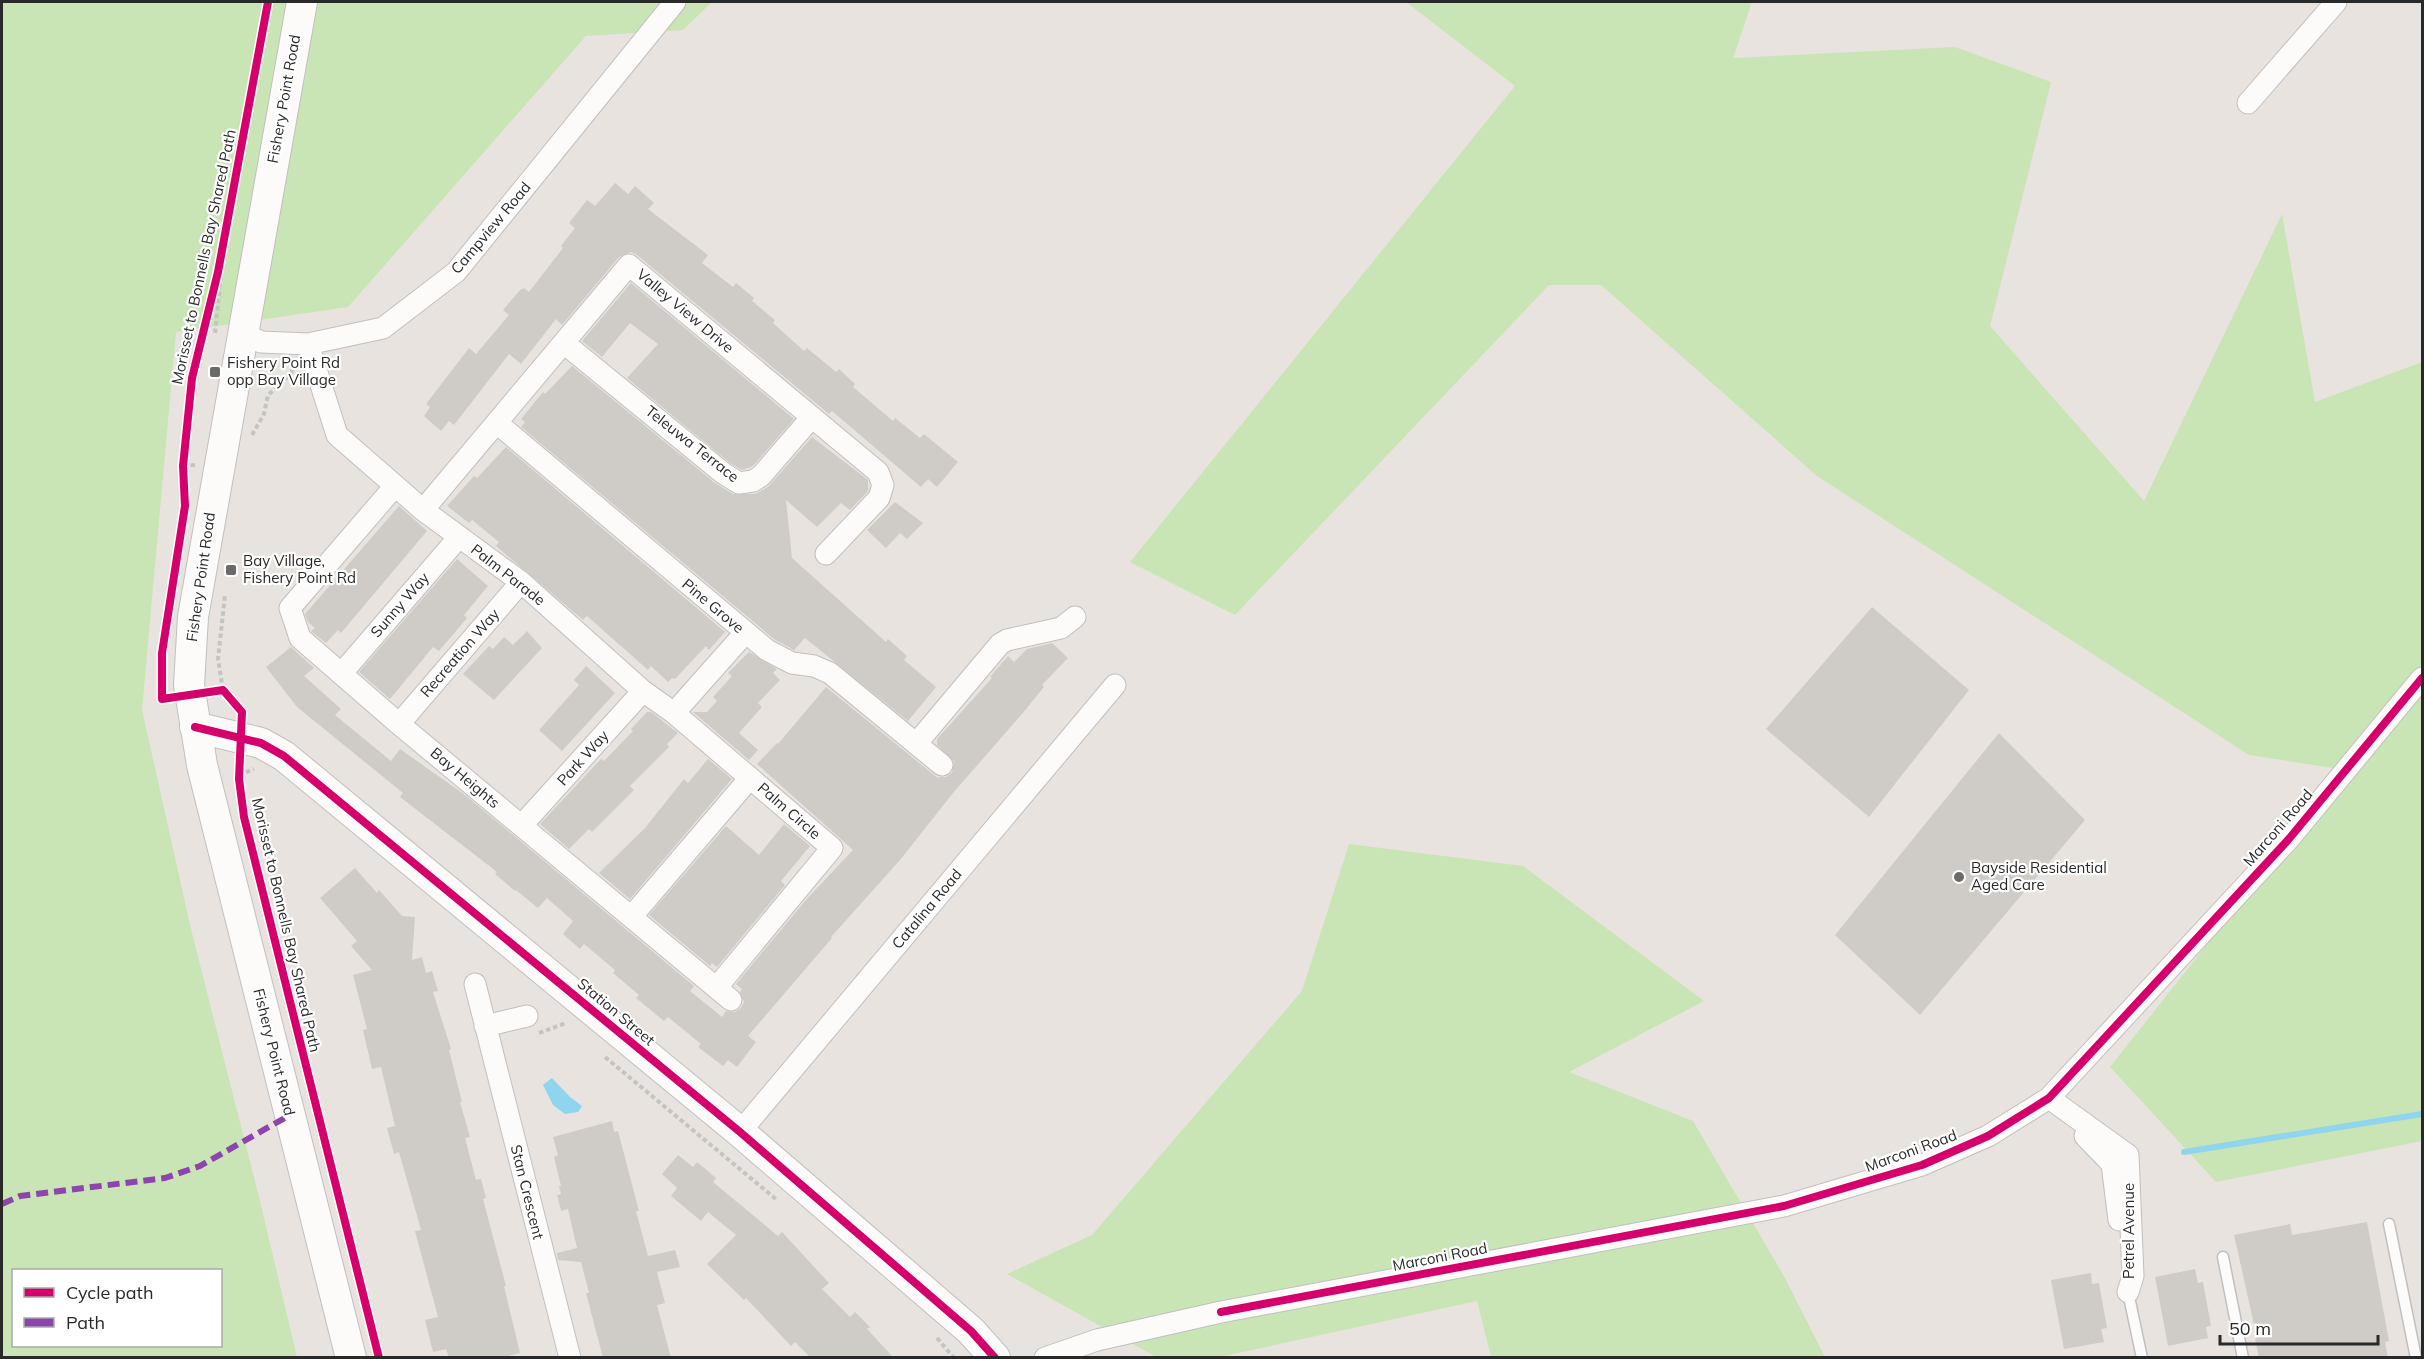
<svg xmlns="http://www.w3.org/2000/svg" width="2424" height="1359" font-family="Mulish,sans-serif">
<rect width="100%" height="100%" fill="#e8e3de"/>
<!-- green -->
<path fill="#c9e5b5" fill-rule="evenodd" d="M2,2H712L683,30L586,36L348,307L176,332L142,710L191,929L260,1201L297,1357L2,1358ZM14,1270H220V1346H14Z
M1406,2H1752L1733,58L1955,47L2051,82L1990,326L2144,501L2282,214L2315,402L2422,362V1141L2216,1182L2110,1067L2345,770L2249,755L1817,476L1601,285H1549L1235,615L1130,562L1515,86Z
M1349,844L1523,866L1704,1001L1569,1072L1693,1121L1785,1278L1825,1357H1491L1477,1301L1220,1357H1156L1007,1274L1092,1235L1302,991Z"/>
<!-- water -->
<path fill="#8ed5ed" d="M552,1078L570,1097L582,1106L578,1112L565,1114L553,1105L543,1085Z"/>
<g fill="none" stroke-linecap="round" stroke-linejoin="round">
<!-- stream -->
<path stroke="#8ed5ed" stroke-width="6" d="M2184,1152L2422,1114"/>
</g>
<!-- building -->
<path fill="#cfccc8" d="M615,183L628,194L635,186L654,203L648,209L708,255L702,263L733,287L736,283L754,298L752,301L775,320L773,323L804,351L807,348L836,372L839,369L855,384L853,387L893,421L895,418L920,438L924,434L958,462L937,487L928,479L921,487L832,411L829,414L637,255L631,252L619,257L562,325L556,319L521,364L509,354L454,425L449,421L441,431L424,416L430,407L426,404L469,348L476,354L509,315L503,310L520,290L524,288L529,292L563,248L561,246L575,228L569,223L587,200L595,206Z
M631,283L794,419L753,466L742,470L730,463L627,378L658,344L630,323L602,357L582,341Z
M572,366L715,483L733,494H755L768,487L812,437L868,480V491L850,510L841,503L817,527L786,500L792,558L886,642L888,639L907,656L904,660L936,687L908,721L805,638L794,650L774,639L521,427L525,422L521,419L543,392L545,394Z
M506,447L725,632L709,650L706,646L675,679L672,678L668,682L651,666L648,670L587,616L583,620L496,546L499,542L472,520L469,523L447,506L474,476L477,478Z
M895,502L923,523L907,539L900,533L886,548L867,530Z
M399,506L427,531L341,633L338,630L326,643L311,631L315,628L308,622L305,614Z
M457,559L488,586L464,615L467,618L439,651L433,647L390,699L359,672Z
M1872,607L1969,690L1869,817L1766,729Z
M527,631L542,648L494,700L463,674L489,646L493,649L504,637L513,645Z
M1052,643L1068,658L1042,685L1044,687L1022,714L953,793L900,860L831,937L832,938L748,1036L756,1042L737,1067L728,1060L723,1066L698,1047L701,1044L668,1017L664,1021L636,998L639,995L613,973L615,970L584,944L580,949L563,934L573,921L547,898L538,908L516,890L515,891L495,874L497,872L400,797L403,793L297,707L266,667L291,647L314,668L304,676L341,709L335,715L391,761L400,749L465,795L694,986L690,991L722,1017L726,1011L735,1012L741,1008L744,1002L740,992L742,989L736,984L805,901L853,850L757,764L777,743L778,744L826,687L939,779L938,777H946L952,773L954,761L937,745V739L992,678L990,677L1008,656L1014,662L1027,649Z
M749,652L777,669L773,673L780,680L758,703L762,707L739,733L758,750L749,760L693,712H707L717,701L713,697L732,676L728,673Z
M586,666L615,693L562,751L539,730L579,685L574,680Z
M647,712H651L678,733L667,744L669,747L630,786L634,790L592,832L589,829L569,849L540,824L601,759L604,761L633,731L631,729Z
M1999,733L2085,820L1920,1015L1835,935Z
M708,759L732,779L630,899L599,873L645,828L684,779L688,783Z
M784,824L810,846L781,881L785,885L717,967L712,963L710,966L649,915L726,826L759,855Z
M355,868L377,893L379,890L402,916L415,917L412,960L422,957L426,973L432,971L438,991L433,992L451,1049L449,1050L462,1102H460L470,1137L465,1138L476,1180L481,1179L486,1198L483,1199L506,1286H504L520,1353L500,1358H449L446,1349L433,1352L425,1320L438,1317L415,1231L421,1230L399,1152L394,1154L387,1128L395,1126L381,1067L372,1069L363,1030L367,1029L353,975L372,970L351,946L357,941L320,898Z
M612,1121L614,1132L618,1131L639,1211H636L648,1256L675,1250L680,1267L657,1272L665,1303L657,1305L671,1358H603L586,1293H589L581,1262L558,1260L557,1253L577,1248L568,1209L561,1211L557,1195L561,1194L559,1186H561L554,1157L558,1155L553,1137Z
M678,1155L693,1167L697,1162L716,1178L713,1182L778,1236L782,1232L829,1283L822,1289L850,1317L855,1312L870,1327L867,1329L894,1358H811L795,1342L791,1346L746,1298L744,1300L707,1264L736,1235L708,1212L701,1221L671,1196L677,1188L662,1174Z
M2367,1222L2389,1341L2385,1342L2388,1358H2259L2255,1339L2257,1338L2234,1235L2290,1224L2292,1235Z
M2195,1269L2198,1283L2203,1282L2211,1326L2206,1327L2208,1338L2168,1346L2155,1277Z
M2091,1273L2092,1284L2099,1283L2107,1328L2101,1329L2104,1342L2064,1349L2051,1280Z"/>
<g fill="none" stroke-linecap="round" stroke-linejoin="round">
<defs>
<path id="lane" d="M2389,1224L2416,1358
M2223,1257L2243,1358
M2128,1292L2142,1358"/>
<path id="street" d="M2248,103L2336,2
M243,333L261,342L308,344L383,328L456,272L675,2
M564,343L723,473L739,483L753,481L761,476L812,417
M308,344L337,435L423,510L521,582L643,691L674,713L832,848L717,987
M497,423L767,650L792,663L814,666L830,673L942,765
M395,486L290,608L300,638L399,724L731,1000
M423,510L629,265L878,472L883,485L879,498L826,554
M341,674L459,537
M674,713L745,633
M399,724L521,582
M916,744L1000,644L1007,640L1061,628L1075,617
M522,825L643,691
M632,916L750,778
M475,984L570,1358
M485,1026L527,1016
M2049,1098L2128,1155L2133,1276L2128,1292
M740,1132L1115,685
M2085,1136L2112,1164L2119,1220
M1045,1358L1097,1340L1221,1312L1784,1206L1922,1165L1988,1136L2049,1098L2288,840L2422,678"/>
<path id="secondary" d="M302,2L193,617L189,685L202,765L351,1358
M195,727L261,743L284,756L740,1132L971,1331L995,1358"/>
</defs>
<!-- lane casing -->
<use href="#lane" stroke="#c1bfc0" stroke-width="13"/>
<!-- street casing -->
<use href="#street" stroke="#c1bfc0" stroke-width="23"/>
<!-- secondary casing -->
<use href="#secondary" stroke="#c1bfc0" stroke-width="32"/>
<!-- path -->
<path stroke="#c4c4c3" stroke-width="4" stroke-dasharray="4.5 3" stroke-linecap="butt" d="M215,333L225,236
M252,435L264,414L268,395L290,375L293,369
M183,466L195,465
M223,690L218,659L225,595
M239,775L254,769
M539,1033L566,1023
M605,1057L777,1200
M937,1338L954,1358"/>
<!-- lane -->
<use href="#lane" stroke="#fcfbfa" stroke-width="10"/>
<!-- street -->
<use href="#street" stroke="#fcfbfa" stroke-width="21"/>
<!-- secondary -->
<use href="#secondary" stroke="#fcfbfa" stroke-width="30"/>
<!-- quiet -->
<path stroke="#8e44ad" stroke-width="6" stroke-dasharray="12 6" stroke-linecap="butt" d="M2,1204L20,1196L165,1178L200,1166L290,1115"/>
<defs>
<path id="cycleway" d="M268,2L218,272L192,378L183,466L185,506L162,653V699L223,690L242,712L239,779L244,817L379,1358
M195,727L261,743L284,756L740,1132L971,1331L995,1358
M1221,1312L1784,1206L1922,1165L1988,1136L2049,1098L2288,840L2422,678"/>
</defs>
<!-- cycleway casing -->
<use href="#cycleway" stroke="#fff" stroke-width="11"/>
<!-- cycleway -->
<use href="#cycleway" stroke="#d6006c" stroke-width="8"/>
</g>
<!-- markers -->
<g fill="#6c6a68" stroke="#fff" stroke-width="2">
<rect x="209" y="366" width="12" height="12" rx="3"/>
<rect x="225" y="564" width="12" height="12" rx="3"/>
<circle cx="1959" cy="877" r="6"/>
</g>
<g text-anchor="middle" stroke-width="4.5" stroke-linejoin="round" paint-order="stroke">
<!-- street labels -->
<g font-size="15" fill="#292929" stroke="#fff">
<text transform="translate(284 99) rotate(-80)" y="5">Fishery Point Road</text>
<text transform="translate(491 228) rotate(-50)" y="5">Campview Road</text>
<text transform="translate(204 257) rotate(-78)" y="5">Morisset to Bonnells Bay Shared Path</text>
<text transform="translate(685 311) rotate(40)" y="5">Valley View Drive</text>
<text transform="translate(692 444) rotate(38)" y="5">Teleuwa Terrace</text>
<text transform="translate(508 575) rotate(38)" y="5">Palm Parade</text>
<text transform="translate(201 577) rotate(-82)" y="5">Fishery Point Road</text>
<text transform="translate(400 605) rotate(-49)" y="5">Sunny Way</text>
<text transform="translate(713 606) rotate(40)" y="5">Pine Grove</text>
<text transform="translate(460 653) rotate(-49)" y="5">Recreation Way</text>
<text transform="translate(583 758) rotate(-48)" y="5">Park Way</text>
<text transform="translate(465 778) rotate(40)" y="5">Bay Heights</text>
<text transform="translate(789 811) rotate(41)" y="5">Palm Circle</text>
<text transform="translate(2278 828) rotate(-49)" y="5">Marconi Road</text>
<text transform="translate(927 909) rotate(-50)" y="5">Catalina Road</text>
<text transform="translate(286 925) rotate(77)" y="5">Morisset to Bonnells Bay Shared Path</text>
<text transform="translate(616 1012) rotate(40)" y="5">Station Street</text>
<text transform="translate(274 1052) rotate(76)" y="5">Fishery Point Road</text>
<text transform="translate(1911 1151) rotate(-20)" y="5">Marconi Road</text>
<text transform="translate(527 1192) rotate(76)" y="5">Stan Crescent</text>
<text transform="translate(2129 1231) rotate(-90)" y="5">Petrel Avenue</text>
<text transform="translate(1440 1257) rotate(-11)" y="5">Marconi Road</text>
</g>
<!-- poi labels -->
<g font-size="15" fill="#292929" stroke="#fff" text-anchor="start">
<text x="227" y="368">Fishery Point Rd<tspan x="227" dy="17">opp Bay Village</tspan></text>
<text x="243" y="566">Bay Village,<tspan x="243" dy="17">Fishery Point Rd</tspan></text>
<text x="1971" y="873">Bayside Residential<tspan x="1971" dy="17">Aged Care</tspan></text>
</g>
</g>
<!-- border -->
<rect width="2424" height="1359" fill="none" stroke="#292929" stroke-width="6"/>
<!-- legend -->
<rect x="12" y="1269" width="210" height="78" fill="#ffffff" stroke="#a9a9a9" stroke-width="1.5"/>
<rect x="24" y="1288" width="30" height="9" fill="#d6006c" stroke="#a9a9a9" stroke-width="1.5"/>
<text x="66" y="1299" font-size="18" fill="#292929">Cycle path</text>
<rect x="24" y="1318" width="30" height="9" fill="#8e44ad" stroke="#a9a9a9" stroke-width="1.5"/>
<text x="66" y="1329" font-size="18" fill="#292929">Path</text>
<!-- scale -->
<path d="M2220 1335v9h158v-9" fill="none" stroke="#292929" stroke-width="3"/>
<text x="2229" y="1335" font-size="18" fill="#292929" stroke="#ffffff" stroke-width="4.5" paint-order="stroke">50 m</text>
</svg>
